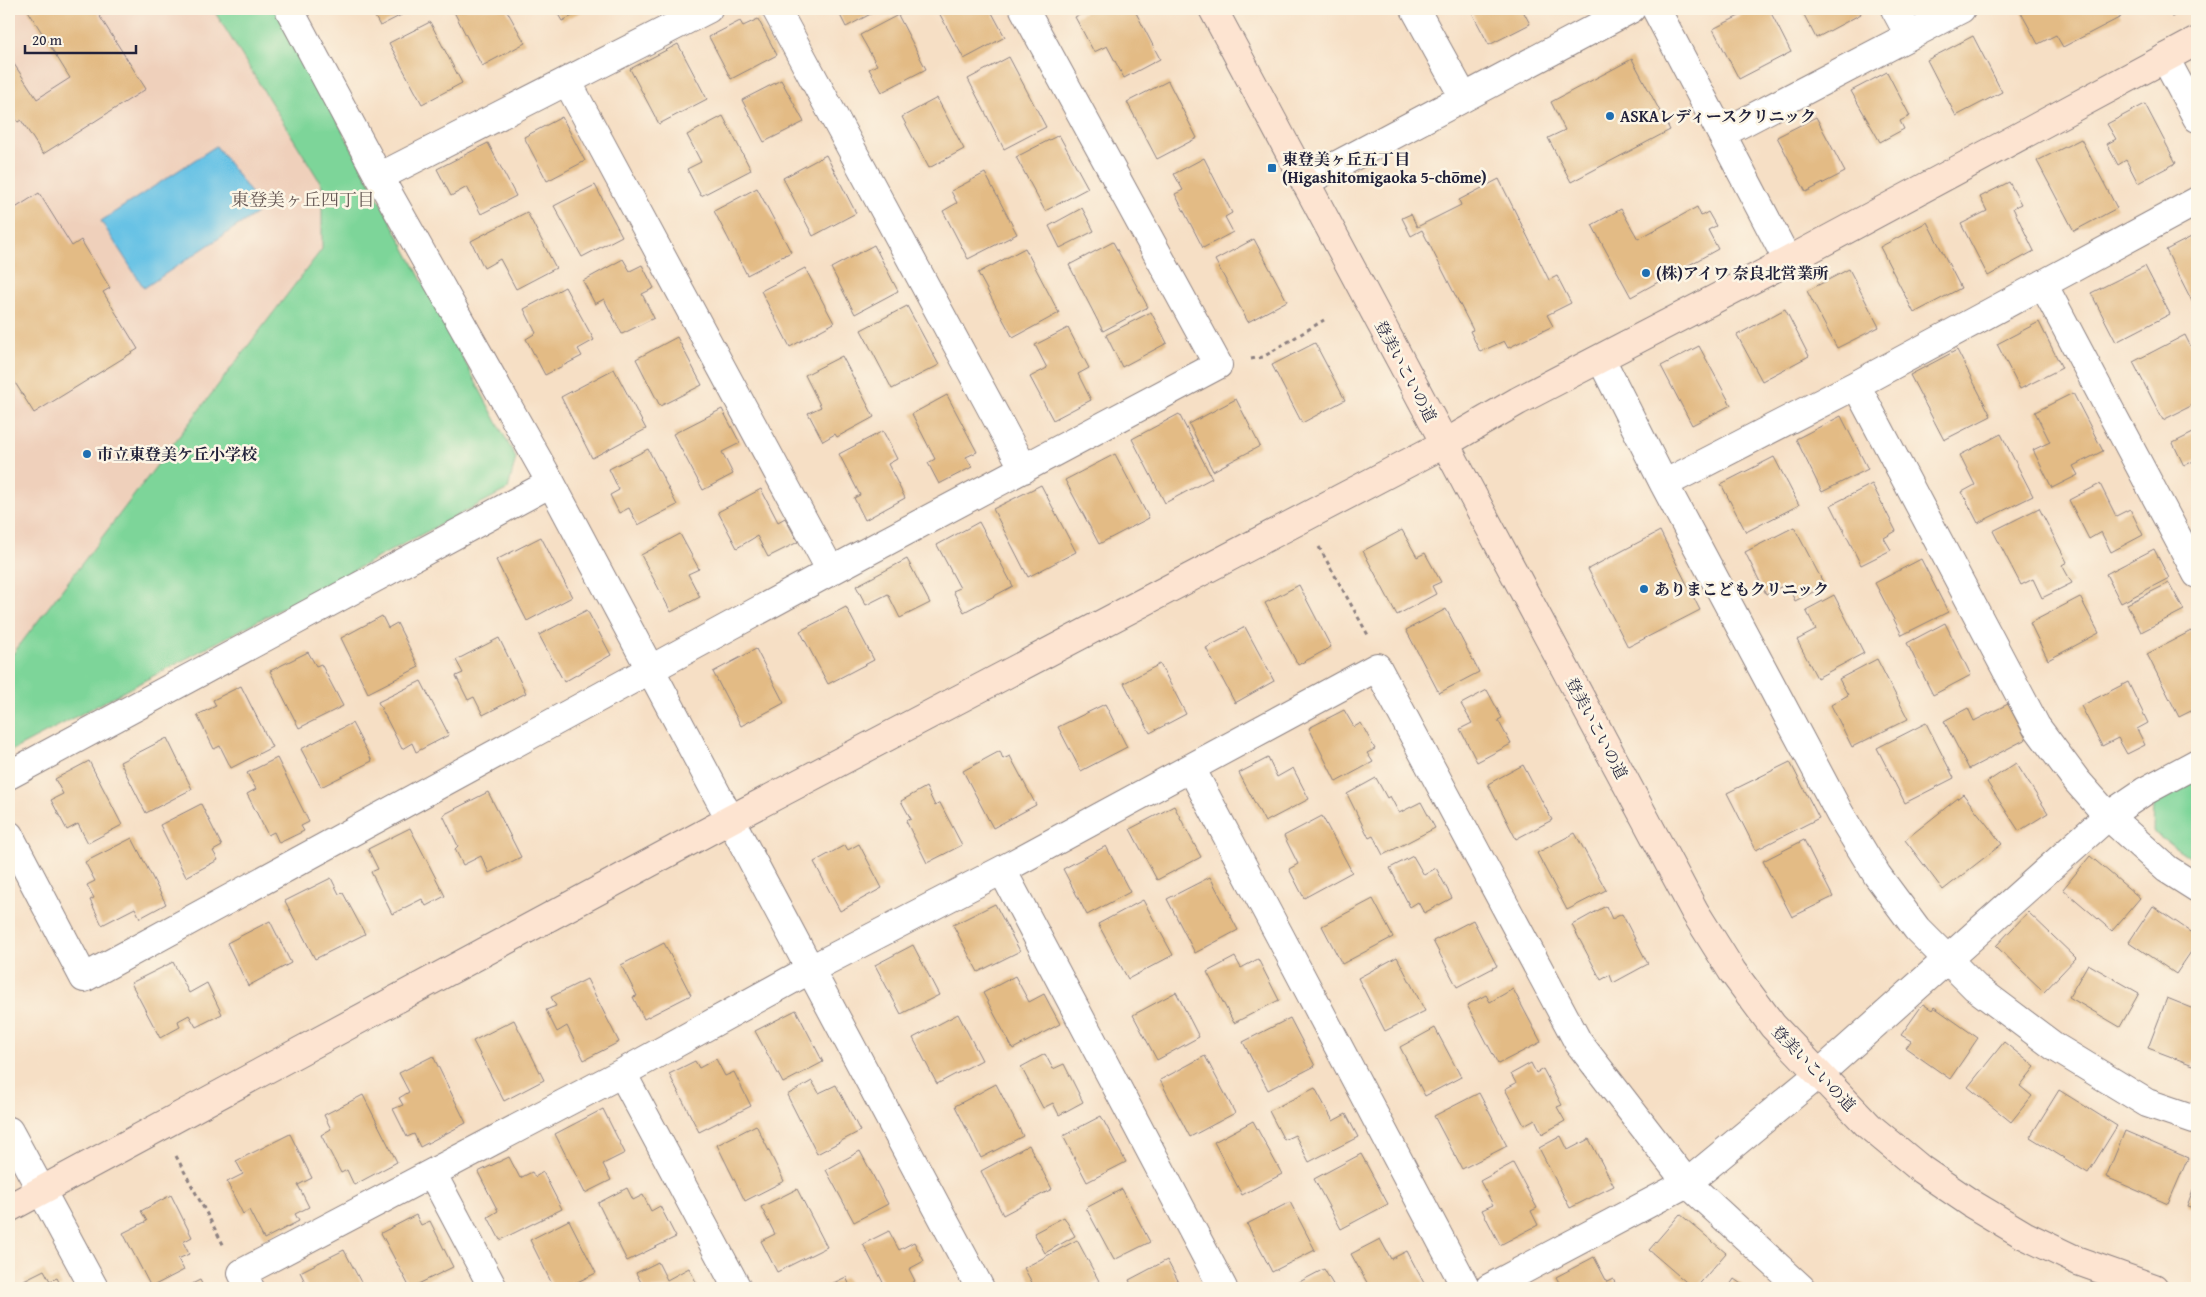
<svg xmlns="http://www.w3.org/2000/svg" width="2206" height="1297" font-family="'Gentium Book Plus','Noto Serif JP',serif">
<rect width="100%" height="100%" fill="#fcf5e5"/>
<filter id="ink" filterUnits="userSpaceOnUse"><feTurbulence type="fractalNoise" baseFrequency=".02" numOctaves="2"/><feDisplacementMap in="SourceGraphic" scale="10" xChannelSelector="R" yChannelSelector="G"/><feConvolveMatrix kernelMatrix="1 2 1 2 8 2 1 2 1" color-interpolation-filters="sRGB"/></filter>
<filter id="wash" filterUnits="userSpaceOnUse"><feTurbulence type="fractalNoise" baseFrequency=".0096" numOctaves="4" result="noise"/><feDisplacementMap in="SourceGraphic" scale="20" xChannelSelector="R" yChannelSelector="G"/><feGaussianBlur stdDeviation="1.12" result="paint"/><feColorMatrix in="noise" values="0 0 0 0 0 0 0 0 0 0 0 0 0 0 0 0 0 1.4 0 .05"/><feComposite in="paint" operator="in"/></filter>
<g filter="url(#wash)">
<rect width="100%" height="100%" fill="#f6dfc5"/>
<!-- built -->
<path fill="#efd0bb" d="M9,9H213L322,185V249L9,659Z"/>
<!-- green -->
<path fill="#7dd599" stroke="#507c6a" d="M213,9H278L516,458L508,489L9,752V659L322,249V185Z
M2197,780V862L2153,832L2154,802Z"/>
<!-- water -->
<path fill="#67c2e5" stroke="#447290" d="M216,146L263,209L144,288L101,221Z"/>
<g id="blocks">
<!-- building -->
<path fill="#e3bb85" d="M27,9H95L146,89L43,154L21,120L18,122L12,114L16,111L9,100V67L14,64L37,99L70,78Z
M371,9H413L380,26Z
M455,9H506L525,43L482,66L453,10Z
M555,9H587L562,21Z
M837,9H880L846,27Z
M937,9H990L1005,37L964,59Z
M1091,9H1134L1160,59L1124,78L1107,46L1094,52L1075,17Z
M1470,9H1522L1530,24L1489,45Z
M1753,9H1769L1791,52L1739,79L1713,29Z
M1801,9H1858L1861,14L1816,38Z
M2019,9H2117L2121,17L2063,47L2056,35L2038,44Z
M898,15L926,69L882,92L869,69L877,65L860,35Z
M758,19L777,55L731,79L709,37L740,21L743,26Z
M430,22L462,83L422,104L389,43Z
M1973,36L2002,92L1956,116L1927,60Z
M678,44L707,99L659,124L630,69Z
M1009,57L1046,127L1004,149L968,79Z
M1632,59L1670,130L1571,182L1548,138L1565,130L1551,102Z
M1887,72L1910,116L1900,121L1904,129L1880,142L1851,91Z
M781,80L804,122L764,142L742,100Z
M1168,81L1197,138L1157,159L1127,102Z
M937,98L964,149L929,168L902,117Z
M2145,104L2176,163L2138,183L2126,160L2118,165L2107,144L2116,139L2107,124Z
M723,116L751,170L701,196L687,169L701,162L687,135Z
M562,117L585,161L547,181L524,137Z
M1816,117L1845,172L1806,192L1777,137Z
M1059,135L1088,188L1045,211L1016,157Z
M2081,139L2117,208L2074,231L2037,161Z
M488,143L516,196L481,214L467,187L451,196L437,169Z
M826,155L856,213L813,236L783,178Z
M1204,158L1232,213L1225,217L1233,232L1203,248L1175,194L1183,190L1174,174Z
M985,173L1017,234L968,259L943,211L957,203L951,191Z
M1499,179L1549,280L1557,276L1571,303L1547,315L1553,326L1508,348L1504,341L1480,352L1470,331L1473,330L1422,230L1411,236L1402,218L1411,214L1417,227L1461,205L1459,200Z
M2009,182L2021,204L2013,208L2034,251L1988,276L1961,224L1987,211L1980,197Z
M595,185L622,236L582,257L554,206Z
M757,188L791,252L747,275L714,211Z
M39,193L72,246L81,240L110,288L103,292L138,349L34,413L9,373V212Z
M1697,207L1701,216L1708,212L1716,226L1708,230L1718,249L1631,297L1592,225L1621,209L1638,239Z
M1082,208L1094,231L1060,248L1049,226Z
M527,212L556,268L516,289L500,259L484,268L471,241Z
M1927,222L1961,288L1914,313L1880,247Z
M2197,234V311L2166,250Z
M1254,239L1287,301L1248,322L1215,260Z
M1113,242L1148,307L1103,331L1069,265Z
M874,245L898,291L855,314L831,268Z
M1025,248L1059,313L1013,338L978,273Z
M623,259L630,271L642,265L654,288L642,294L654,318L622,334L604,299L595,304L583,281Z
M2145,266L2170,314L2116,342L2091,293Z
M805,268L834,323L790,347L761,291Z
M1849,269L1879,327L1837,348L1807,291Z
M565,287L594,340L578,349L582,356L545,375L526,339L536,333L524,309Z
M907,306L939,365L892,389L861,330Z
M1785,309L1809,356L1762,381L1737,335Z
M1151,312L1167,343L1122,367L1106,335Z
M2039,322L2062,368L2020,389L1997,344Z
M1068,328L1089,368L1078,374L1091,400L1053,420L1030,377L1047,368L1035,345Z
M2185,335L2197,359V403L2163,420L2133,362Z
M677,337L702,385L660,406L636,359Z
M1315,343L1345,400L1302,423L1272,365Z
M1699,346L1731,405L1692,425L1661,366Z
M1957,350L1991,416L1944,440L1910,375Z
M842,356L874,417L837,437L835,434L823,441L808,413L821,407L805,375Z
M614,369L646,429L592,458L561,397Z
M2073,393L2103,451L2073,466L2078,475L2052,488L2033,450L2050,442L2035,412Z
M947,395L977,452L966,457L972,467L939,484L928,463L935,459L912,414Z
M1236,399L1260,446L1213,471L1189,424Z
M722,409L740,443L722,452L733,474L703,490L673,434Z
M1179,414L1212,478L1165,503L1132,439Z
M1841,416L1868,469L1822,492L1796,439Z
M883,431L897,459L888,464L905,498L865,520L854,498L860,495L839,454Z
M2197,431V459L2184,466L2173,443Z
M2001,434L2033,496L1978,523L1962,492L1975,485L1960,455Z
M648,449L677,505L638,525L629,508L619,513L610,495L619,490L609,469Z
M1115,454L1149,518L1099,544L1065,480Z
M1774,457L1799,505L1746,532L1721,484Z
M1872,484L1896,531L1884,538L1891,550L1861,565L1831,505Z
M2100,484L2116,516L2130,509L2143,535L2111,552L2101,532L2089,539L2069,500Z
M1041,485L1076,552L1028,577L993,509Z
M761,489L778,522L785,518L798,542L768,557L757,536L737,548L718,512Z
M2039,508L2067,562L2062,565L2072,583L2042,598L2033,579L2021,585L1993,531Z
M979,522L1013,586L964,612L953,591L960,588L937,545Z
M1794,527L1825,586L1795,601L1787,584L1766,594L1745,552Z
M1402,530L1417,557L1425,553L1441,582L1432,586L1436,594L1397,615L1363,551Z
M1660,531L1700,610L1628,647L1588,569Z
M680,534L699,569L688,574L700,597L671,612L641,555Z
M541,537L572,597L527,621L496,560Z
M2154,549L2169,578L2121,603L2106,574Z
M907,559L930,603L900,618L888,594L866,605L856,586Z
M1921,559L1948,612L1902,635L1875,583Z
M2169,583L2184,610L2141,632L2127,604Z
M1299,585L1331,647L1298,665L1265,603Z
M1834,595L1864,653L1817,678L1797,640L1816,630L1806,610Z
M2080,597L2099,633L2048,660L2030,623Z
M846,607L874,660L828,684L800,631Z
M1446,609L1479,672L1439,693L1406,630Z
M587,610L611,655L564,682L539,635Z
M382,616L388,628L397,623L419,667L368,693L341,638Z
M1945,623L1971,675L1933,695L1907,643Z
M1245,627L1274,681L1235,703L1206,648Z
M2191,631L2197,643V708L2179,717L2147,654Z
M499,638L526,693L483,715L474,697L468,700L456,676L463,673L456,660Z
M756,649L784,703L741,726L713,672Z
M308,652L316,666L321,664L343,706L299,728L270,671Z
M1877,659L1908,719L1852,747L1831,705L1848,695L1839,679Z
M1160,664L1186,714L1150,733L1124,683Z
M421,681L449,735L416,752L412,743L402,749L378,702Z
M2128,682L2148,723L2137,729L2145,745L2127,754L2118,738L2102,746L2081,706Z
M241,686L272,747L231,768L220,746L214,749L197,715L216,706L213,700Z
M1487,690L1502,718L1498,720L1511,744L1477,762L1460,729L1472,723L1461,704Z
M1105,704L1127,747L1081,771L1058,727Z
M2008,704L2026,739L1969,769L1944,721L1968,708L1974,721Z
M1344,710L1354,727L1361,723L1375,749L1367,753L1373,762L1336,782L1309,728Z
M352,723L372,761L321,787L301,749Z
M1926,723L1954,778L1905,803L1877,748Z
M167,738L192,789L146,813L120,762Z
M1000,751L1003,759L1010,756L1036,805L993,828L963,771Z
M277,758L309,822L301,826L304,831L279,843L274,832L268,835L247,794L256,789L247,773Z
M1268,758L1277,777L1293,768L1309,799L1265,822L1239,773Z
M89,761L122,825L88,843L78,824L67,830L51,800L63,794L55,779Z
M1790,762L1819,818L1756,850L1727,793Z
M2016,763L2048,813L2019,831L1987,782Z
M1523,765L1552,820L1516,839L1488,784Z
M1376,778L1387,798L1390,796L1399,813L1421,802L1435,828L1383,855L1373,836L1369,838L1347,794Z
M926,787L935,806L940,803L962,845L927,863L906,821L911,819L901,801Z
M488,792L521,857L489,873L481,856L463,865L455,849L458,846L443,815Z
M1963,794L2002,844L1943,890L1905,840Z
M201,804L222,846L213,851L218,860L186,877L160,825Z
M1174,806L1201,857L1157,880L1130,829Z
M1322,816L1352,872L1304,898L1289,869L1298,864L1284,836Z
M410,828L445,896L426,906L422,899L392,914L371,872L378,869L368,849Z
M1575,833L1606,890L1567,910L1537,853Z
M132,838L166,904L140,918L135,908L102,925L90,900L94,898L87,885L95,881L85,862Z
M1804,840L1833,897L1792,917L1763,861Z
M859,844L882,888L840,911L814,862L845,845L848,850Z
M1106,846L1130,892L1087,915L1063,869Z
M1413,856L1424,875L1436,868L1452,898L1424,913L1418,902L1410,907L1390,868Z
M2090,856L2140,898L2112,931L2063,889Z
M1210,877L1238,930L1195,953L1167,899Z
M331,878L339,894L343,893L365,934L315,959L285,901Z
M1373,899L1393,937L1342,964L1322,926Z
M1143,900L1173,955L1128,979L1098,924Z
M995,904L1020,951L978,972L953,925Z
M1606,906L1612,919L1622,914L1648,964L1613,983L1610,975L1601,980L1572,925Z
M2153,906L2197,936V943L2176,974L2129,942Z
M2028,912L2076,958L2044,992L1996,946Z
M1473,920L1497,966L1457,987L1433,941Z
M270,921L291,963L248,986L227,943Z
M664,943L691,995L644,1019L633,997L637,996L621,965Z
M913,945L939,995L901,1014L875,965Z
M1235,957L1241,968L1258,959L1279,1000L1234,1023L1207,972Z
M1397,957L1425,1011L1385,1031L1358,978Z
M173,962L189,993L207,983L222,1014L196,1027L189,1015L178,1021L180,1027L160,1038L131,983Z
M2088,964L2139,993L2120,1027L2069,997Z
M1015,976L1029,1002L1044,994L1060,1024L1013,1049L983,993Z
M587,979L619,1042L584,1060L567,1026L557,1032L546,1010L556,1006L551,997Z
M1513,989L1541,1042L1498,1064L1467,1005L1486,995L1490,1002Z
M1176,992L1199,1037L1157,1060L1133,1015Z
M2167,998L2197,1010V1053L2193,1065L2148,1048Z
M1923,1004L1932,1010L1934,1007L1978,1038L1950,1079L1906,1048L1911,1041L1901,1035Z
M796,1010L823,1062L783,1083L755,1031Z
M958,1014L982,1060L937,1084L913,1038Z
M1290,1018L1315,1066L1268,1090L1243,1042Z
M514,1020L544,1080L504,1101L473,1041Z
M1435,1028L1461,1077L1425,1096L1400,1047Z
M2004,1042L2035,1067L2020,1086L2032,1096L2011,1122L1968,1087Z
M1045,1054L1053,1069L1064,1064L1083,1102L1059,1115L1053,1103L1043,1108L1021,1067Z
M433,1056L466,1123L420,1147L414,1134L407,1137L393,1109L403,1105L399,1098L409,1092L399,1073Z
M1205,1056L1235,1113L1190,1137L1160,1080Z
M716,1059L725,1076L734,1072L751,1106L699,1132L669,1074L695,1061L699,1068Z
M1531,1063L1536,1073L1543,1069L1562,1105L1557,1107L1565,1121L1542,1134L1535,1119L1524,1125L1505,1089L1516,1083L1511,1074Z
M812,1081L819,1093L836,1085L860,1131L817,1154L787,1095Z
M996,1084L1023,1136L981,1158L955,1106Z
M1315,1088L1333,1121L1346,1114L1358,1137L1309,1162L1295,1135L1284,1140L1269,1111Z
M2059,1090L2117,1126L2088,1173L2030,1137Z
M1479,1093L1507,1146L1462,1169L1434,1116Z
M363,1095L397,1162L354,1185L347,1170L341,1173L321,1135L331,1129L324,1115Z
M603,1109L625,1153L603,1164L611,1180L585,1193L555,1134Z
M1101,1116L1126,1162L1087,1182L1063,1136Z
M1253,1121L1282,1174L1242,1195L1214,1142Z
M756,1125L784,1181L745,1201L717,1145Z
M2125,1131L2188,1158L2168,1204L2106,1177Z
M290,1134L312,1178L298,1185L309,1207L295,1214L299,1221L264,1239L249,1210L243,1214L227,1182L243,1174L236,1161Z
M1561,1136L1568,1150L1589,1139L1614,1186L1570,1208L1539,1148Z
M1029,1145L1052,1189L1003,1215L981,1171Z
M860,1151L888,1204L854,1222L826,1170Z
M1361,1154L1388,1204L1341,1229L1314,1179Z
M509,1157L520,1178L532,1172L535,1177L543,1172L562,1209L500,1240L488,1217L498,1211L478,1172Z
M1513,1163L1537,1208L1531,1211L1538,1225L1500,1245L1482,1210L1493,1205L1480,1181Z
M2197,1179V1209L2187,1206Z
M627,1188L633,1200L643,1195L651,1211L660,1206L676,1237L627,1261L598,1203Z
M797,1189L827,1247L777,1272L761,1241L775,1234L761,1207Z
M1122,1189L1150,1242L1114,1260L1086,1208Z
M171,1195L192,1237L183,1242L189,1254L178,1259L184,1270L151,1287L123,1233L147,1221L141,1211Z
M1290,1202L1315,1250L1272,1272L1247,1224Z
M1680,1214L1726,1253L1696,1288H1693L1649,1250Z
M416,1215L421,1225L430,1221L453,1267L410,1288L381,1233Z
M1064,1217L1075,1236L1045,1253L1034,1233Z
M569,1220L596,1273L565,1288H554L530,1240Z
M889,1231L899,1250L914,1242L924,1261L909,1269L915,1281L903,1288H886L863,1244Z
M1380,1239L1391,1259L1407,1251L1426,1287L1370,1288L1351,1254Z
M1077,1240L1099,1281L1085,1288H1035L1024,1268Z
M344,1250L364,1288H308L300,1272Z
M1594,1257L1607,1282L1613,1279L1618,1288H1562L1556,1277Z
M1167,1260L1182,1288H1133L1129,1280Z
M658,1262L667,1280L689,1268L699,1288H644L636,1273Z
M1324,1269L1335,1288H1288Z
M44,1270L50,1281L57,1278L62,1288H28L24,1280Z
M846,1277L851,1288H823Z
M1734,1279L1747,1288H1728Z
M200,1280L204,1288H184Z"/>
</g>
</g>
<g filter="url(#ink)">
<use href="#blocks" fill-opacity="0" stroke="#8c8080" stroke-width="1"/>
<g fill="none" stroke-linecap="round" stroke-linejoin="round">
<defs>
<path id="street" d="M289,9L379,177L551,483L980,1288
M776,9L1024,469
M1415,9L1463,96
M1656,9L1788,261
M1895,9L1909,35
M2165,58L2197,118
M567,81L831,571
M1723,133L1961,9
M379,177L708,9
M1305,182L1631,9
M2043,284L2197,574
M1601,359L1664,484L1840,814L1877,875L1917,929L1975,987L2055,1047L2147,1103L2197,1120
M1856,385L2036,726L2077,781L2108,816L2167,869L2197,888
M1664,484L1856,385L2197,201
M1191,768L1466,1288
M9,775L551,483
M9,835L84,978L831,571L1218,365L1024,9
M1002,870L1223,1288
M622,1073L737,1288
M9,1131L94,1288
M432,1173L493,1288
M250,1288L242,1273L622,1073L809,970L1002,870L1377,667L1578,1042L1687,1183L1801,1288
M1489,1288L1687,1183L1819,1074L2108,816L2145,791L2197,763"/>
<path id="secondary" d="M1213,9L1695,912L1732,971L1773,1026L1869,1126L1922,1170L1972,1204L2024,1235L2078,1261L2154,1288
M9,1208L731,819L1444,444L1518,401L1788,261L2197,41"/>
</defs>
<!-- street casing -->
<use href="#street" stroke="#8c8080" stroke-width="30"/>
<!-- secondary casing -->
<use href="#secondary" stroke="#8c8080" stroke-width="30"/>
<!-- path -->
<path stroke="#8c8080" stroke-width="3" stroke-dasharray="4 4" stroke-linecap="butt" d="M2168,9L2173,17
M1251,359L1263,357L1324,320
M1319,547L1368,635
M176,1156L224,1246"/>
<!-- street -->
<use href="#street" stroke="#fff" stroke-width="28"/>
<!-- secondary -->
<use href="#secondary" stroke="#fde4d1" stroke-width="28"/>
</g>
</g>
<!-- markers -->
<g fill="#1f6fb2" stroke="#fcf5e5" stroke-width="2">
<circle cx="1610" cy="116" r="5"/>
<rect x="1267" y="163" width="10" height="10" rx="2.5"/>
<circle cx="1646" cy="273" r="5"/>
<circle cx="87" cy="454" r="5"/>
<circle cx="1644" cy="589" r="5"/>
</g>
<g text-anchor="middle" stroke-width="5" stroke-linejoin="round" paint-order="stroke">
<!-- poi labels -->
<g font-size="16" font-weight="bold" fill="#22223b" stroke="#fcf5e5" text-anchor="start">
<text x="1620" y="122">ASKAレディースクリニック</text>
<text x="1282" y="165">東登美ヶ丘五丁目<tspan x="1282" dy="18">(Higashitomigaoka 5-chōme)</tspan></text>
<text x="1656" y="279">(株)アイワ 奈良北営業所</text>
<text x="97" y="460">市立東登美ケ丘小学校</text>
<text x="1654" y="595">ありまこどもクリニック</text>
</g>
<!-- street labels -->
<g font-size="16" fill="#22223b" stroke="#fcf5e5">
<text transform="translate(1406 371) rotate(62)" y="6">登美いこいの道</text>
<text transform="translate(1597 728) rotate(62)" y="6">登美いこいの道</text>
<text transform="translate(1814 1068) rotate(46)" y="6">登美いこいの道</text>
</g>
<!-- neighbourhood labels -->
<g font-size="18" fill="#665855" stroke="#fcf5e5">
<text x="303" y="206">東登美ヶ丘四丁目</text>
</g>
</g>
<!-- margin -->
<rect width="2206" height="1297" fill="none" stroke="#fcf5e5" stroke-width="30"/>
<!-- scale -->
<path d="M25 45v8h111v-8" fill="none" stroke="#22223b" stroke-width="2.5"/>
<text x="32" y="45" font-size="15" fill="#22223b" stroke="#fcf5e5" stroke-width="4" paint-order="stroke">20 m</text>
</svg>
